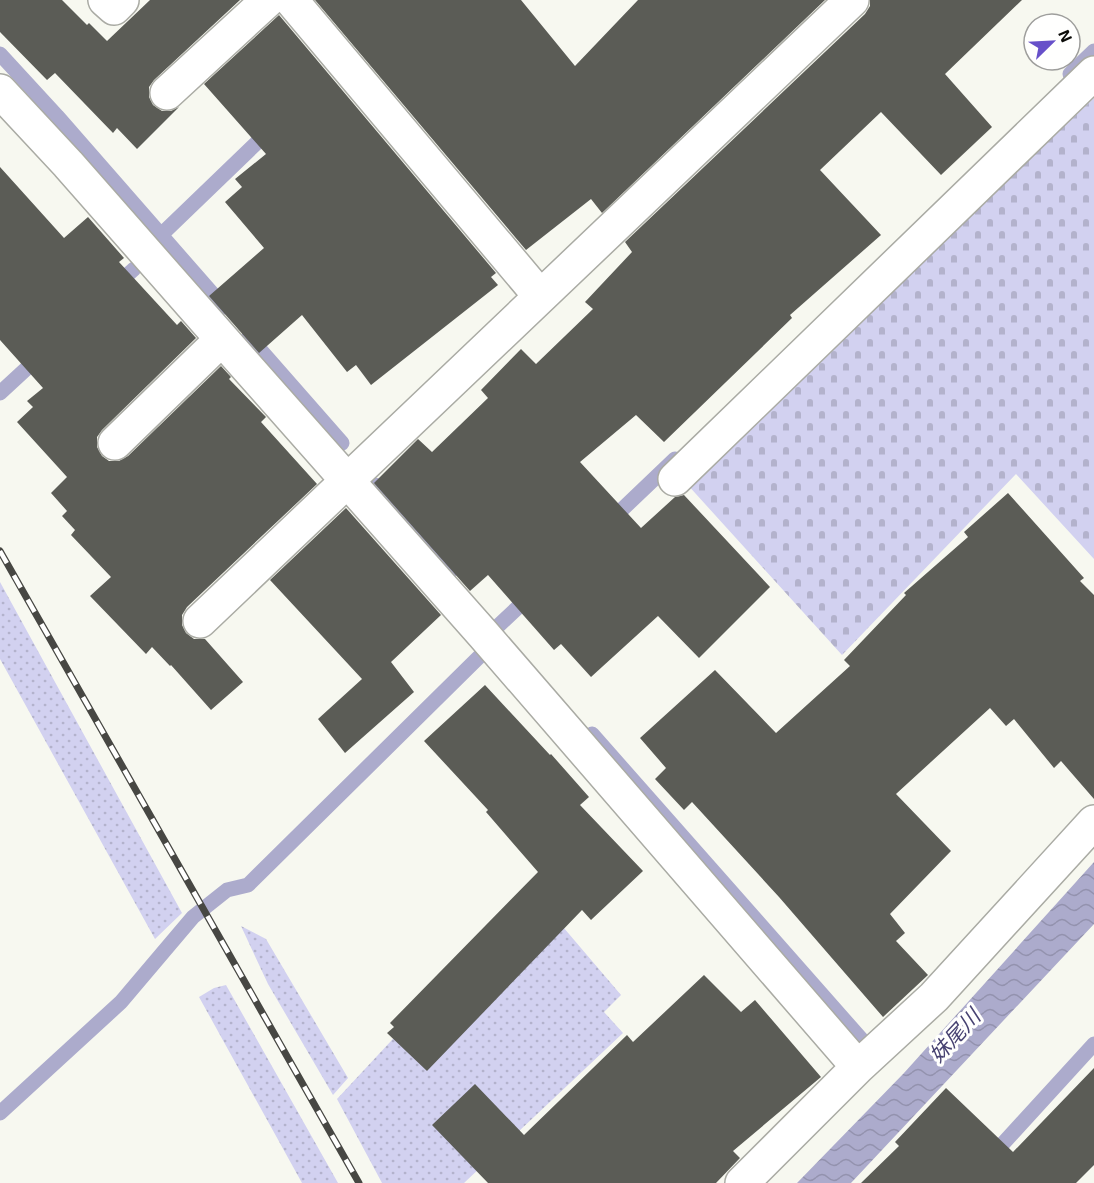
<svg xmlns="http://www.w3.org/2000/svg" width="1094" height="1183" font-family="'Exo 2','Noto Sans JP',sans-serif">
<defs>
<pattern id="green-dots" width="8" height="8" patternUnits="userSpaceOnUse" patternTransform="scale(1.5)"><rect width="8" height="8" fill="#d2d1f0"/><path d="M2 2h.1M6 6h.1" fill="none" stroke="#b3b2cc" stroke-width="1.8" stroke-linecap="round"/></pattern>
<pattern id="cemetery-stones" width="16" height="16" patternUnits="userSpaceOnUse" patternTransform="scale(1.5)"><rect width="16" height="16" fill="#d2d1f0"/><path d="M2 7V4a2 2 0 0 1 4 0v3zM10 15v-3a2 2 0 0 1 4 0v3z" fill="#b3b2cc"/></pattern>
<pattern id="water-waves" width="16" height="10" patternUnits="userSpaceOnUse" patternTransform="scale(1.5)"><rect width="16" height="10" fill="#acabcc"/><path d="M0 5q4-4 8 0t8 0" fill="none" stroke="#9392ae"/></pattern>
</defs>
<rect width="100%" height="100%" fill="#f7f8f0"/>
<!-- green -->
<path fill="url(#green-dots)" d="M0,582L182,913L155,939L0,659Z
M546,907L621,995L604,1012L623,1033L464,1183H382L337,1099L513,910Z
M241,926L266,939L348,1078L333,1095L268,984Z
M226,985L338,1183H302L199,997L214,988Z"/>
<!-- cemetery -->
<path fill="url(#cemetery-stones)" d="M1094,98V559L1016,474L842,655L686,483Z"/>
<!-- water -->
<path fill="url(#water-waves)" d="M1094,862V924L851,1183H797L904,1073Z"/>
<g fill="none" stroke-linecap="round" stroke-linejoin="round">
<!-- stream -->
<path stroke="#acabcc" stroke-width="15" d="M0,54L57,116L224,307
M1070,74L1094,51
M161,235L269,131
M114,287L134,269
M249,337L342,443
M0,393L39,357
M375,485L450,572
M610,521L675,459
M497,627L531,595
M592,734L862,1040
M0,1113L121,1002L193,917L227,890L248,885L479,657
M967,1183L1094,1044"/>
</g>
<!-- building -->
<path fill="#5b5c56" d="M0,0H62L87,25L89,23L107,41L150,0H240L154,80L149,87V97L153,105L162,111H171L179,107L137,149L117,128L113,133L55,73L47,80L0,32Z
M315,0H521L575,66L638,0H825L602,213L591,199L526,250Z
M870,0H1022L945,74L992,127L941,175L881,112L820,170L881,235L790,315L792,318L664,442L636,415L580,462L641,528L675,497L684,495L770,587L699,658L658,616L591,677L561,644L554,650L488,575L470,591L374,483L418,439L432,452L488,398L481,390L521,349L536,364L593,309L585,302L632,252L625,242L865,14L870,6Z
M279,15L496,273L491,277L498,285L371,385L356,365L347,372L302,315L259,353L209,296L264,248L225,202L242,187L235,179L266,154L204,84Z
M0,167L64,238L88,217L124,258L119,262L177,325L181,321L196,338L102,430L97,437V447L102,456L109,461H119L128,456L221,366L231,377L229,379L266,417L261,422L317,484L187,607L182,615V625L186,633L194,639H205L243,682L211,710L171,665L170,666L152,647L146,654L90,596L111,577L71,535L75,530L62,516L67,511L51,493L67,477L17,422L33,407L27,401L43,388L0,340Z
M1008,493L1084,578L1080,581L1094,595V799L1061,761L1054,768L1014,719L1006,726L990,708L896,794L951,851L890,914L905,933L896,941L928,975L883,1017L779,897L692,802L684,810L655,779L666,768L640,738L715,670L776,733L850,666L844,660L906,595L904,593L968,537L964,532Z
M346,508L441,615L391,662L414,692L345,753L318,719L362,679L270,580Z
M485,685L550,755L551,754L589,797L580,805L643,871L591,920L582,910L427,1071L387,1033L394,1027L390,1023L538,872L486,812L488,810L424,741Z
M704,975L741,1012L755,1000L821,1077L733,1151L740,1158L716,1183H488L432,1125L475,1084L524,1135L627,1035L633,1042Z
M1094,1068V1165L1076,1183H861L899,1146L895,1142L946,1088L1013,1152Z"/>
<g fill="none" stroke-linecap="round" stroke-linejoin="round">
<defs>
<path id="minor" d="M105,0L114,8L122,0
M291,0L540,296
M0,91L68,164L222,339
M167,93L268,0
M115,443L222,339L483,634L858,1067
M675,479L1094,73
M200,621L852,0
M742,1183L858,1067L934,997L1094,822"/>
</defs>
<!-- minor casing -->
<use href="#minor" stroke="#aaaba4" stroke-width="36"/>
<!-- minor -->
<use href="#minor" stroke="#fff" stroke-width="33"/>
<defs>
<path id="rail" d="M0,551L359,1183"/>
</defs>
<!-- rail casing -->
<use href="#rail" stroke="#474743" stroke-width="7"/>
<!-- rail -->
<use href="#rail" stroke="#fffffe" stroke-width="4.5" stroke-dasharray="14" stroke-linecap="butt"/>
</g>
<g text-anchor="middle" stroke-width="6" stroke-linejoin="round" paint-order="stroke">
<!-- water labels -->
<g font-size="21" font-style="italic" fill="#474271" stroke="#fffffe">
<text transform="translate(955 1036) rotate(-47)" y="7">妹尾川</text>
</g>
</g>
<!-- north arrow -->
<g transform="translate(1052 42) rotate(66)"><circle r="28" fill="#fffffe" stroke="#9e9e9c" stroke-width="1.5"/>
<path d="M0-4.5L10 22L0 15L-10 22Z" fill="#6750c9"/>
<text y="-9" font-size="16" font-weight="bold" text-anchor="middle" fill="#0c0c09">N</text>
</g>
</svg>
